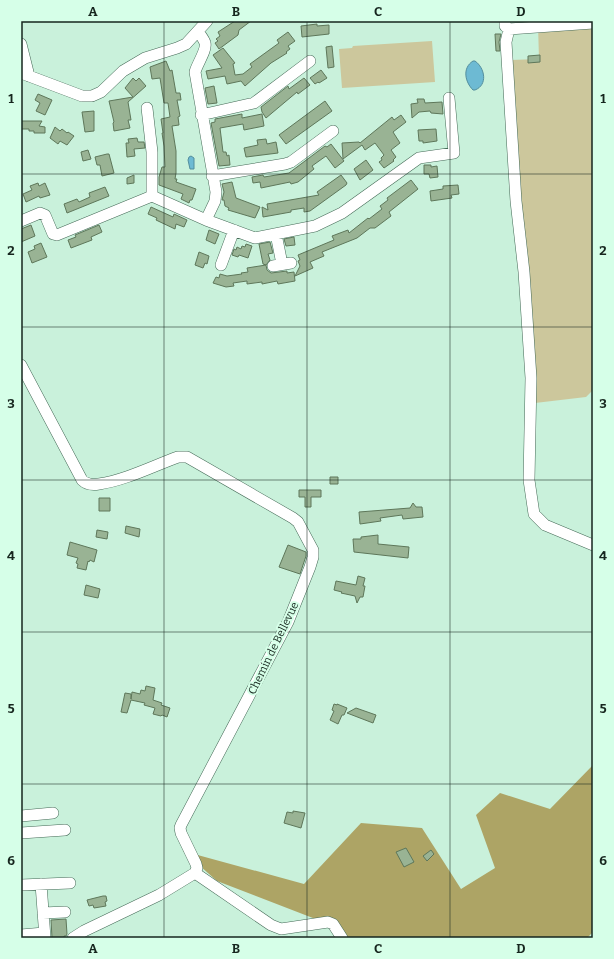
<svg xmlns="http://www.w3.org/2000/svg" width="614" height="959" font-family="Bitter,serif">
<rect width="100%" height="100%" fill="#c9f1db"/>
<!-- green -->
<path fill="#ccc79c" d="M593,22V390L586,397L535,403L511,60L539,59L538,25Z
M432,41L435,82L342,88L339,49L352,48L353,46Z"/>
<!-- forest -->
<path fill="#ada465" d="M593,765V932L587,938H335L331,925L217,881L183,851L304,884L361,823L422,828L461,889L495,868L476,815L500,793L550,809Z"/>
<!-- water -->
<path fill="#6dbad3" stroke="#538e9d" d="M473,61H475C485,68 488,85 475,90H473C465,82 462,68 473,61Z
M191,156L194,158V169H190L188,160L189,157Z"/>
<!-- building -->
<path fill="#99b394" stroke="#5e775a" d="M235,21H251L239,30L238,35L219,49L215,43L218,41L216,39L220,36L218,32Z
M317,24V26L329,25V34L302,37L301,26Z
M288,32L295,41L288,46L290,49L286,52L287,53L271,63L245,86L241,81L227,84L225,76L208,79L206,71L222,68L213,55L223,48L235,63L233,64L235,75L243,74L252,67L250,64L279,43L277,40Z
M495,34H501L499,42L500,51H496Z
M332,46L334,67L328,68L326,47Z
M540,55V62L528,63V56Z
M166,61L170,71L172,70L176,93H180L181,100H177L180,116L178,117L179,125L172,126L176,151V173L175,179H177L176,182L196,189L192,200H190L189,203L181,199L183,194L159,185V177L162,167H165L164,146L162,133H163L161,119L170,117L168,103H164L160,78L152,79L150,67Z
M321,70L327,78L319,83L318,82L315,84L310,78Z
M133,78L136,81L139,78L146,86L128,102L131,120H128L130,128L114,131L113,123L114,122L109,101L133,97L125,88Z
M304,78L310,85L298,94L297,92L266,118L262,112L261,107L288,86L289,89Z
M214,86L217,103L208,104L205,88Z
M38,94L52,100L45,115L36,111L40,103L35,100Z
M417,99H424L425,103L442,102L443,114L431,113L430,111L419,112L412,118L411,104L418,103Z
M325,101L332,111L286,144L279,135Z
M94,111V131L85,132L82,112Z
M242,114V118L262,114L264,126L244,130L243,124L220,128L223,152H226L227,156L229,155L230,165L219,166L211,123L215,122V119Z
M401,115L406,122L393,132L400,143L391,150L396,157L393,160L394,161L384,168L379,162L382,160L381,158L384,155L375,143L365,150L362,145L343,159L342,143L359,142L360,143L392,117L394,120Z
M21,121H42L39,126L45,127V133H34V131H29V129H21Z
M55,127L60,131L62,129L67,133L68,132L74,136L67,145L60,141L58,144L50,138Z
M436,129L437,141L423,143V141H419L418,130Z
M137,138L138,142H144L145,148L134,149L135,156L127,157L126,143H129L128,139Z
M266,139L267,144L276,142L278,153L246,157L244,148L258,145L257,140Z
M331,144L344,161L335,168L326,156L312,166L314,169L298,182L291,184L290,182L261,188L260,182L253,183L252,177L263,175L264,177L289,173L325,146L327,147Z
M88,150L91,159L83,161L81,152Z
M107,154H109L114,173L102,176L100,165H97L95,157Z
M366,160L373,170L360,180L354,169Z
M424,165H431V167L437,166L438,177L430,178L429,174H424Z
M134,175V183L127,184V178Z
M341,175L347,183L346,185L310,211L304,212V208L291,210V212L263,217L262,207L268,210L267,204L319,195L317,192Z
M411,180L418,189L389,212L391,216L375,228H370L357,238L322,252L324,256L310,262L313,268L295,276L300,266L298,261L300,260L298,255L334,240L332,236L348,230L349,233L368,218L369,219L382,209L380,206L388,200L387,198Z
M232,182L236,198L260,207L255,218L228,210L229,208L225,206L224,200H222L224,192L222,184Z
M38,183L39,186L45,183L50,195L40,198L39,196L26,202L23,194L32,190L30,186Z
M458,185L459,194L451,195L452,198L431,201L430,191L443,189V186Z
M105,187L109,196L67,213L64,204L77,199L79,202L90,197L89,193Z
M151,207L173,217L174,214L187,220L184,227L176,224L175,229L156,220L157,218L148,214Z
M31,225L35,236L21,242V229Z
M99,225L102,232L91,237L92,240L71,248L68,240L76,237L75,235Z
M209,230L219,234L215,244L206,240Z
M294,237L295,245L286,246L284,239Z
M270,242L273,253L268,254L270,260L266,265L263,264L259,244Z
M41,243L47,257L32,263L28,252L35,249L34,246Z
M246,244L252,246L248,258L239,255L238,257L232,255L234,249L236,250L237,247L241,249L242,246L245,247Z
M199,252L209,256L207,264L205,263L203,268L195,265Z
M266,265L267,270L271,273L287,271V273L294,272L295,281L278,284L277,281L262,284V282L247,284V281L233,283L234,286L226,287L213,283L216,277L219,278L220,274L227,276L242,274L241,273L248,272L247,268Z
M330,477H338V484H330Z
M299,490H321V497H311V507H305V497H299Z
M99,498H110V511H99Z
M413,503L416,507H422L423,517L403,519L402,515L380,518L381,521L360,524L359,512L410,508Z
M126,526L140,529L139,537L125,533Z
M97,530L108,532L107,539L96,537Z
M378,535V544L409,547L408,558L354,552L353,539H361V537Z
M70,542L97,550L94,562L90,560L89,562L88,561L86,570L77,568L78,564L76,563L78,558L67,555Z
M288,545L306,552V556L300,574L279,567Z
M358,576L365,578L363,586H365L363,597H360L357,603L355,596L341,593L342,592L334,590L336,581L356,585Z
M86,585L100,589L98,598L84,595Z
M146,686L155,688L153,700L162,703L161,705L170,708L167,717L162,715L161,716L153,714L155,708L144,705L145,703L131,700L127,713L121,712L125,693L131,694V699L132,692L140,694L141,690L145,691Z
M334,704L337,705V704L347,708L344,715H342L338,724L330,720L334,711L332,710Z
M356,708L376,715L373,723L347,713Z
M293,811L305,813L301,828L284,823L287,812L293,813Z
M406,848L414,862L404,867L396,852Z
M431,850L434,854L427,861L423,856Z
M103,896H106L107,901L105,902L106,906L94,908L93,905L89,906L87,900Z
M66,919L67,934L66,936H64V938H52L51,920Z"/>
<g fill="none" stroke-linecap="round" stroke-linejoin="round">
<defs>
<path id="minor" d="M505,21V26L509,29L593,23
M509,29L506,42L516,201L524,272L531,378L529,480L534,514L545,525L593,545
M198,31C200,35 204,39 205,43C207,50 197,64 195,72L216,192L215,201L206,220
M21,44L29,76
M21,73L82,96H92L101,92L123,71L145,58L177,48L186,44L207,21
M147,108L152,152V196L206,220L255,238L315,226L342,213L419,158L454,153L449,98
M201,115L254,103L310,61
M212,176L285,164L291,162L333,131
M21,221L40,213L45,215L53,234L57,235L152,196
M276,234L282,264
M221,265L234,230
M273,266L291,263
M21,365L82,480C86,484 93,485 99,484C126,480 153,466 178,457H187L293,518L298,522L313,550V557L310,567L288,622L181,825L180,828L181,833L196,864L197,868L195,873L159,895L84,931L73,938
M21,816L53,813
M21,833L65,830
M195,873L271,925L281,929L328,922L333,924L342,938
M41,884L45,938
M21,885L70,883
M43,913L65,912
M21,935L44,933"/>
</defs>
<!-- minor casing -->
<use href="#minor" stroke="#456a57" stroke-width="12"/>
<!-- minor -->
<use href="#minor" stroke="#fff" stroke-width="11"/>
</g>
<!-- grid -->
<path fill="none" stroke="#16261e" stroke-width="1" stroke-opacity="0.55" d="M164,21V938M307,21V938M450,21V938M21,174H593M21,327H593M21,480H593M21,632H593M21,784H593"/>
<g text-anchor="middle" stroke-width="4" stroke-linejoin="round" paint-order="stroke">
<!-- street labels -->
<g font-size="11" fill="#16261e" stroke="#d6ffe8">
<text transform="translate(273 648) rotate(-64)" y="4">Chemin de Bellevue</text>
</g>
</g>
<!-- border -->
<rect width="614" height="959" fill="none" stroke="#d6ffe8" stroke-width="44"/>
<rect x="22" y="22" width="570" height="915" fill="none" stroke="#16261e" stroke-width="1.5"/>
<g font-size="13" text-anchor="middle" font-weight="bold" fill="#16261e">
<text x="93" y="16">A</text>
<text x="236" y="16">B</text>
<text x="378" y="16">C</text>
<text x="521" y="16">D</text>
<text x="11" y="103">1</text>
<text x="603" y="103">1</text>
<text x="11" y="255">2</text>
<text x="603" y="255">2</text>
<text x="11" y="408">3</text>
<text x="603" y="408">3</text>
<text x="11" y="560">4</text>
<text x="603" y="560">4</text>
<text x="11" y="713">5</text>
<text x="603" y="713">5</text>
<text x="11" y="865">6</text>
<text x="603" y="865">6</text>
<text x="93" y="953">A</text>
<text x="236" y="953">B</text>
<text x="378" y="953">C</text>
<text x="521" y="953">D</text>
</g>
</svg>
